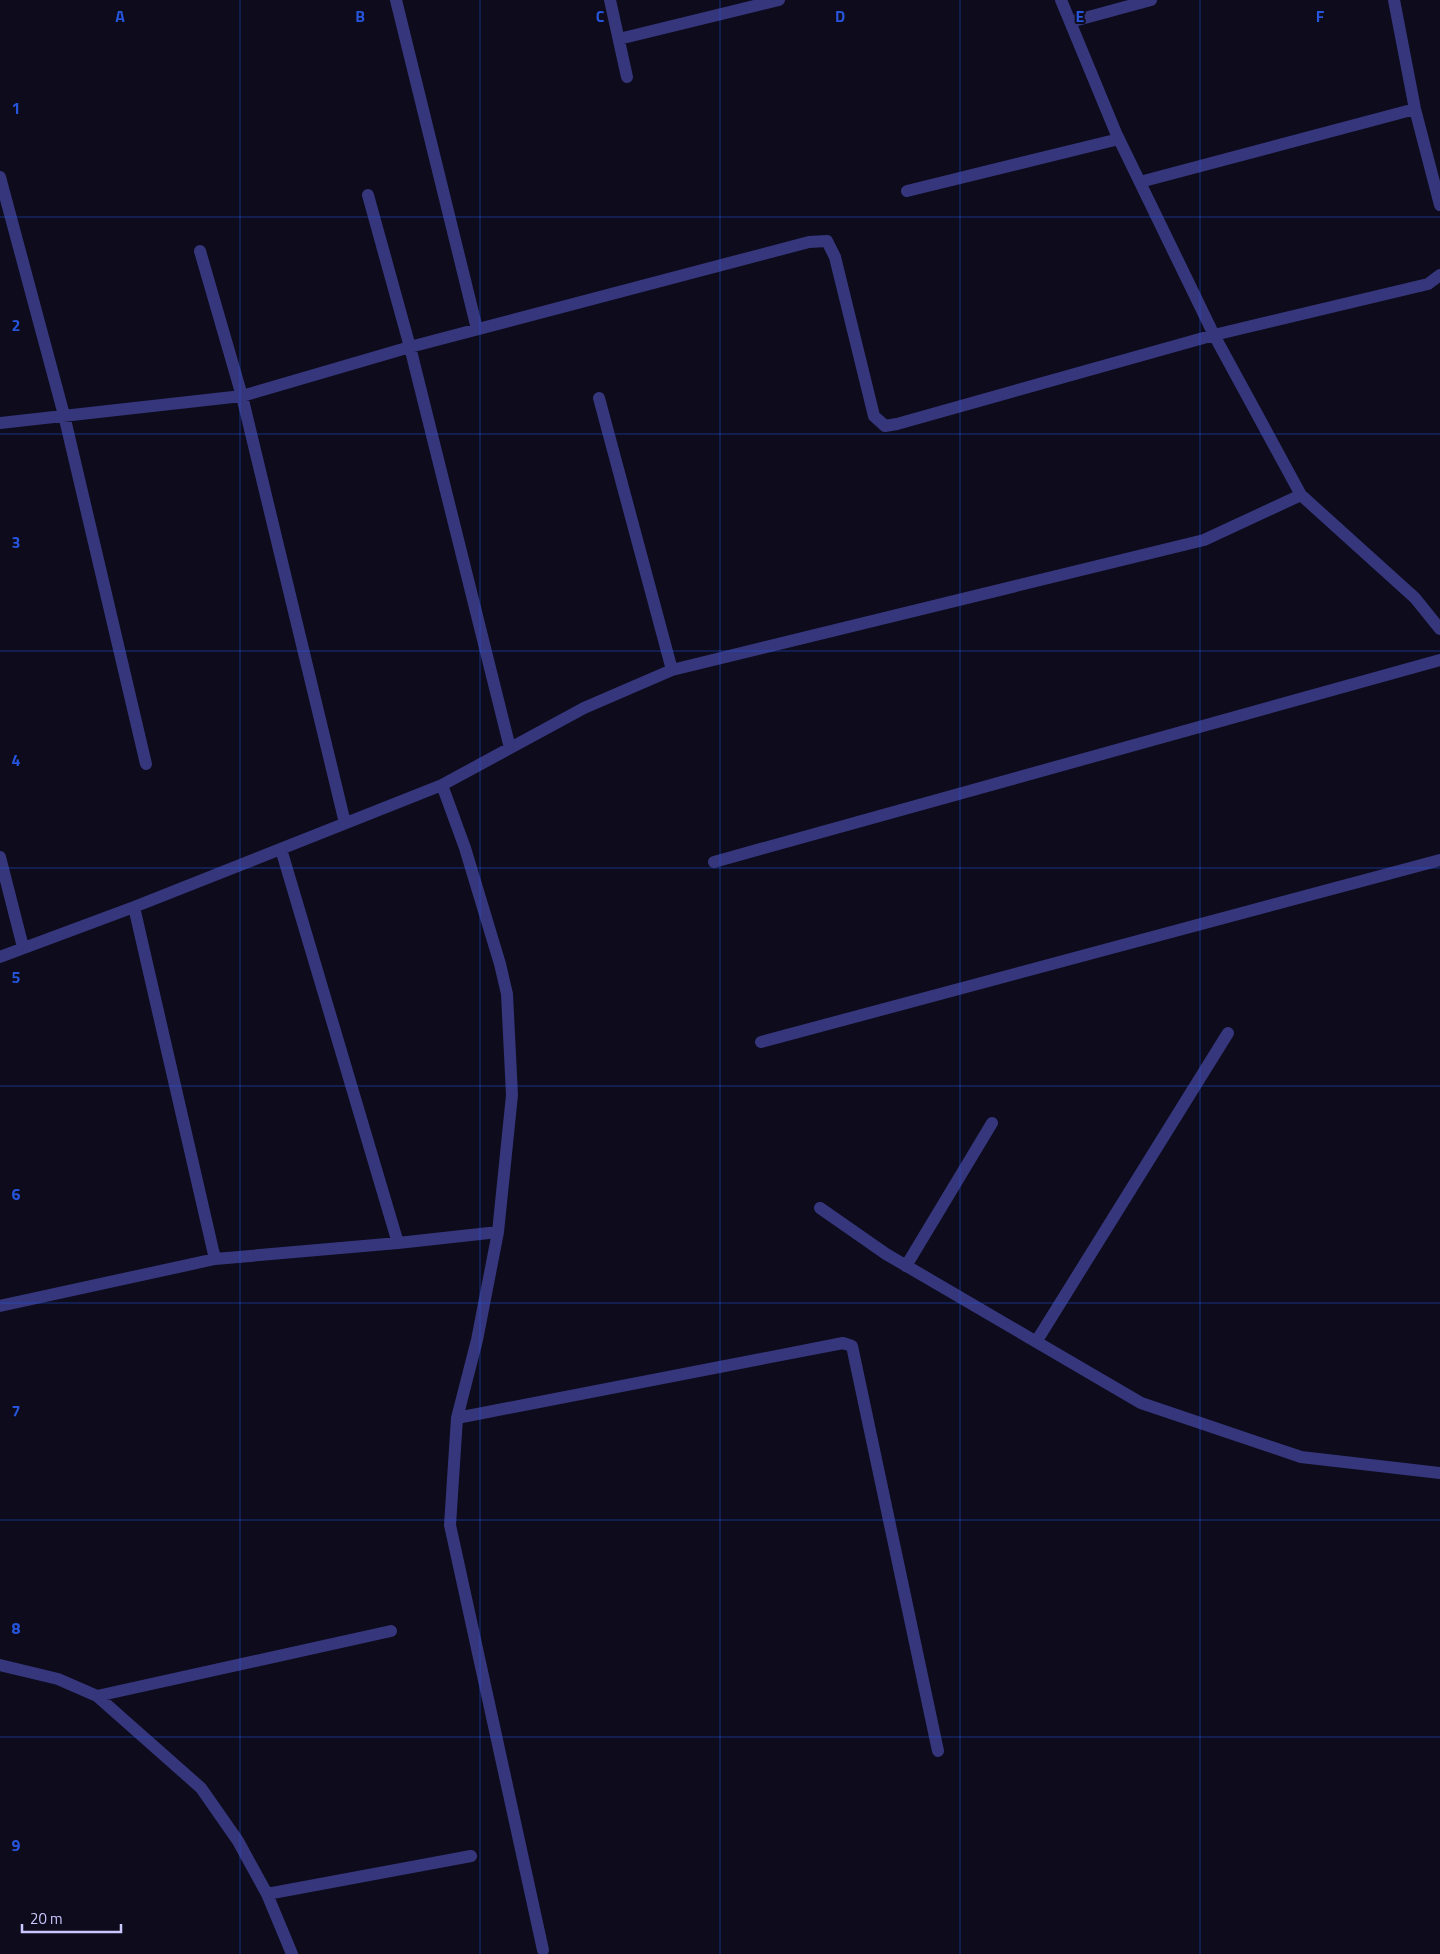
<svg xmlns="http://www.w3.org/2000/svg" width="1440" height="1954" font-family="'Titillium Web',sans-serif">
<rect width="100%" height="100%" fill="#0d0b1c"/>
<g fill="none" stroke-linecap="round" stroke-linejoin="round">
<!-- street -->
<path stroke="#36367c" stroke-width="12" d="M396,0L477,329
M610,0L627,77
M1061,0L1116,133L1214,335L1301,495L1415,598L1440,629
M1394,0L1415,109L1440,205
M1070,22L1151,0
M619,39L779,0
M0,177L64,415L146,764
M1140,182L1415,109
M907,191L1119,139
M368,195L410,347L510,748
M200,251L242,396L345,823
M599,398L672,670
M0,423L242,396L410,347L809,242L827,241L835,257L874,416L885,426L897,424L1214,335L1428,284L1440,275
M442,785L465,848L500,964L507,994L512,1095L498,1232L477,1340L457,1418L450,1525L543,1950
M281,849L398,1243
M0,857L23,947
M714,862L1440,660
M134,907L215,1259
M0,957L134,907L442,785L584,708L672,670L1204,540L1301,495
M761,1042L1440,860
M820,1208L886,1254L1141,1403L1301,1457L1440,1473
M906,1266L992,1123
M0,1306L215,1259L398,1243L498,1232
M1036,1342L1228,1033
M457,1418L843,1343L852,1346L938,1751
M0,1665L58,1679L97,1696L201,1788L238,1841L267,1894L292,1954
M97,1696L391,1631
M267,1894L471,1856"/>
</g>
<!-- grid -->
<path fill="none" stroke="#2654da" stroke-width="1" stroke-opacity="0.55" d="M240,0V1954M480,0V1954M720,0V1954M960,0V1954M1200,0V1954M0,217H1440M0,434H1440M0,651H1440M0,868H1440M0,1086H1440M0,1303H1440M0,1520H1440M0,1737H1440"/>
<g font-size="16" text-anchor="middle" font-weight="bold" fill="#2654da" stroke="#0d0b1c" stroke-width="4" stroke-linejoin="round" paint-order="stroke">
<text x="120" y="22">A</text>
<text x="360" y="22">B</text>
<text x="600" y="22">C</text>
<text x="840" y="22">D</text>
<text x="1080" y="22">E</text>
<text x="1320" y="22">F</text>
<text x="16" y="114">1</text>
<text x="16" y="331">2</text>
<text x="16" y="548">3</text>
<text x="16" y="766">4</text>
<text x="16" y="983">5</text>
<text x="16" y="1200">6</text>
<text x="16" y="1417">7</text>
<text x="16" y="1634">8</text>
<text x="16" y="1851">9</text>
</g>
<!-- scale -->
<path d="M22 1924v8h99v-8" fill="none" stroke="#cbc7ff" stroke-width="2.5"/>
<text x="30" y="1924" font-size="15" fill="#cbc7ff" stroke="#0d0b1c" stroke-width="4" paint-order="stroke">20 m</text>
</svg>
